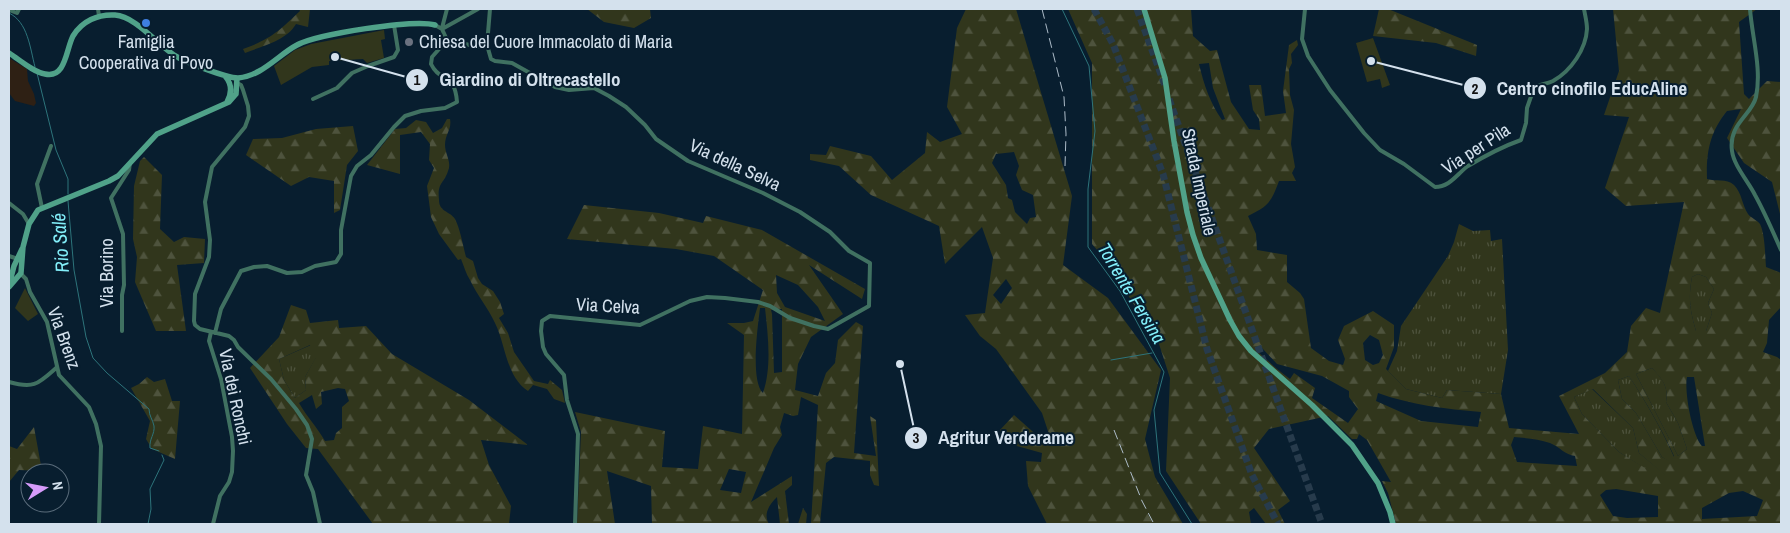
<svg xmlns="http://www.w3.org/2000/svg" width="1790" height="533" font-family="'Archivo Narrow',sans-serif">
<defs>
<pattern id="grass-tufts" width="24" height="20" patternUnits="userSpaceOnUse" patternTransform="scale(1.25)"><rect width="24" height="20" fill="#31361c"/><path d="M3 7l-1-3M5 7V3M7 7l1-3M15 17l-1-3M17 17v-4M19 17l1-3" fill="none" stroke="#4e533d"/></pattern>
<pattern id="forest-firs" width="22" height="20" patternUnits="userSpaceOnUse" patternTransform="scale(1.25)"><rect width="22" height="20" fill="#31361c"/><path d="M5 1l3.5 6h-7zM16 11l3.5 6h-7z" fill="#4e533d"/></pattern>
</defs>
<rect width="100%" height="100%" fill="#081e2f"/>
<!-- education -->
<path fill="#2e2014" d="M9,58L27,69L28,81L34,94L36,103L34,106L15,101L9,93Z"/>
<!-- grass -->
<path fill="url(#grass-tufts)" d="M1459,224L1473,231L1490,230L1491,241L1502,239L1508,350L1501,394L1447,390L1442,398L1406,389L1388,371L1397,351L1401,326L1448,256L1454,242Z
M1698,274L1706,277L1714,289L1708,303L1712,313L1706,331H1696C1690,310 1688,298 1692,277Z
M311,345L317,356L305,377L306,390L295,398L284,380L279,359Z
M1652,368C1662,378 1669,387 1666,402L1678,423L1687,449L1678,456L1636,374Z
M1629,376C1646,402 1661,428 1674,457L1670,462L1662,457L1636,413L1622,399L1618,380Z
M1592,389L1633,428L1639,453L1667,476L1658,477L1619,452L1582,414L1574,397Z"/>
<!-- forest -->
<path fill="url(#forest-firs)" fill-rule="evenodd" d="M299,9H310L308,27L296,24C286,41 262,46 245,53L243,49C271,39 279,31 300,11Z
M587,9H606L607,10L609,9H650L651,18L634,28L604,22Z
M966,9H1016L1072,196L1063,265L1108,298L1161,370L1145,439L1155,477L1183,524H1047L1028,486L1026,461L1041,462L1042,453L1006,443L1000,430L1014,415L1041,439L1049,434L1042,413L996,349L980,336L965,315L985,313L993,258L982,227L945,264L939,226L871,195L839,166L810,160V154L826,155L830,146L871,156L892,180L925,153L927,132L940,142L962,134L947,107L957,28ZM1014,152L1019,166L1016,175L1022,190L1033,195L1036,217L1030,218L1027,224L1015,212L1012,200L1008,198L1006,185L992,163L996,154ZM1006,279L1012,288L1001,304L993,295Z
M1068,9H1191L1193,36L1210,51L1217,50L1231,102L1249,129L1260,130L1259,119L1253,110L1249,85H1261L1265,116L1286,113L1283,91L1289,45L1297,40L1298,45L1291,54L1292,63L1289,69L1290,95L1294,110L1291,144L1295,167L1292,173L1296,181H1279C1271,202 1269,206 1248,216L1256,234L1257,250L1287,255V282L1300,293L1304,299L1311,348L1329,361L1343,365L1345,359L1338,340L1344,326L1373,311L1394,325V347L1386,369L1406,389L1442,398L1447,390L1501,394L1509,428L1579,434L1559,396L1605,373L1627,352L1631,326L1646,308L1660,313L1684,202L1626,206L1605,188L1629,117L1604,115L1619,71L1613,9H1757L1739,22L1744,94L1749,99L1767,81L1781,82V218L1772,182L1744,163L1727,138L1741,109L1727,111C1710,132 1706,152 1707,179C1716,182 1726,178 1734,185C1742,193 1742,205 1748,214C1751,218 1757,220 1760,224C1765,234 1765,255 1766,267L1781,273V307L1769,320L1767,343L1763,352L1777,357L1781,360V524H1396L1388,493L1382,481L1391,482L1367,440L1359,434L1357,439H1352L1328,416L1269,429L1254,448L1290,501L1278,510L1285,524H1266L1254,508L1249,512L1251,524H1201L1166,471L1170,378L1159,344L1105,259L1092,244V63ZM1209,63L1213,88L1225,119L1222,120C1210,103 1204,85 1199,64ZM1698,274L1706,277L1714,289L1708,303L1712,313L1706,331H1696C1690,310 1688,298 1692,277ZM1370,335L1379,340L1383,355L1379,363L1373,365L1365,360L1363,343ZM1262,348L1277,364L1322,376L1349,391V397L1358,409L1348,423L1312,398L1315,388L1294,373L1290,379L1277,369L1257,351ZM1652,368C1662,379 1669,387 1666,402L1678,423L1687,449L1678,456L1636,374ZM1629,376C1646,402 1661,428 1674,456L1670,461L1662,457L1636,413L1622,399L1618,380ZM1687,377H1694L1705,446H1702C1692,435 1684,391 1687,377ZM1593,389L1633,428L1639,453L1666,476H1658L1619,452L1582,414L1574,397ZM1378,393C1411,405 1446,409 1481,412L1478,427L1421,421L1376,401ZM1514,437C1526,438 1539,439 1550,443C1560,447 1565,455 1575,456L1577,466L1517,462L1511,445ZM1616,489L1658,496V517L1627,518L1613,516L1600,495L1606,490ZM1743,491L1763,500L1757,516L1702,519V508L1729,493Z
M1379,9H1388L1477,45L1476,56L1436,43L1373,36Z
M447,119H450C452,130 445,134 445,145C445,154 452,162 448,171C444,184 437,182 439,200C439,212 450,211 455,219C460,228 463,246 466,257L473,261L478,278L482,284L493,291L500,302L504,314L499,318L508,333L514,352L534,381L548,384L550,380L562,390L565,403L554,399L547,389L533,385L528,391C506,377 506,345 495,323C488,308 477,295 470,280C466,274 464,266 461,259L458,260L439,234L431,217L427,186L434,168L429,160L430,144L421,132L400,135V174L367,165L395,129L406,128L416,120L426,122L433,133L442,128Z
M353,126L358,151L347,165L340,210L334,213V181L309,177L291,186L246,155L253,139L282,138L316,129Z
M144,157L162,175L160,229L174,242L184,237L205,239L204,263L177,265L186,331H156L135,282L137,257L133,239L134,186L140,161Z
M584,205L659,213L703,223L706,216L762,230L865,289L862,299L809,265L843,314L811,337L798,364L795,390L818,396L826,373L835,363L838,340L856,322L863,326L854,453L876,456L870,416L876,420L879,486L874,485L870,475V461L834,457L826,463L820,524H811L818,405L801,397L798,415L793,416L784,413L780,427L782,435L774,448L751,502L792,476V485L785,491L789,524H780L777,497C769,505 763,514 769,524H652L651,486L607,471L615,524H577L581,432L575,412L665,431L662,467L698,469L703,426L742,434L744,335L727,323H744L753,321L763,290L714,256L676,249L567,239ZM776,275L798,285L818,307L825,321L785,307L777,293ZM760,308H765C768,335 772,367 763,393C750,381 758,325 760,308ZM782,309V372L774,373L772,314L771,310ZM729,469L746,472L741,493L720,490Z
M291,305L306,310L310,323L338,320L339,328L366,326L392,354L469,400L528,445L481,440L489,465L511,506L509,524H373L318,449L306,448L287,424L250,368L279,337ZM310,345L316,357L305,377L306,390L295,398L284,380L279,359ZM338,388L345,389L349,401L342,407V428L336,433L334,440L325,441C317,427 307,417 299,403L312,395L316,409L322,404L321,392Z
M147,377L154,382L165,379L172,401H180L175,459L152,449L146,439L150,421L131,388L139,384Z
M34,427L42,471L19,470L9,482V446L17,449Z
M803,508L807,514L806,524H798Z"/>
<!-- green -->
<path fill="#31361c" d="M384,30L385,39L381,40L384,58L367,63L363,59L329,61V65L312,67L281,85L274,66L295,50L311,44Z
M1373,38L1390,85L1382,88L1380,79L1367,82L1356,43Z
M25,288L38,314L28,321L15,308Z"/>
<g fill="none" stroke-linecap="round" stroke-linejoin="round">
<!-- stream -->
<path stroke="#2d747b" stroke-width="1" d="M1062,9L1089,66L1095,131L1088,189V247L1120,291L1164,372L1154,410L1160,473L1192,524
M9,13C28,22 30,48 35,67
M37,73L56,150L68,179V194
M68,201L74,270L86,337L93,358L107,373L149,409C149,416 153,420 154,426C155,434 149,439 150,448L159,451
M1111,360L1152,353
M148,524L151,509L150,489L164,460L162,455"/>
<!-- highway-tunnel -->
<path stroke="#273b4c" stroke-width="7" stroke-dasharray="7 3.5" stroke-linecap="butt" d="M1094,9L1113,44L1163,174L1207,349L1252,475L1278,524
M1137,9L1166,88
M1169,99L1322,524"/>
<!-- street -->
<path stroke="#407161" stroke-width="4" d="M98,9L99,16
M490,9L487,45L491,59L495,61L512,63L555,87L569,90L594,88L609,96L626,107L645,125L656,139L688,161L763,193L800,212L830,232L849,251L870,263L869,306L828,329L814,326L790,318L770,306L758,302L725,298L707,297L690,301L640,325L550,316L542,321L541,331L543,347L546,354L564,375L567,400L578,434L575,524
M1305,9L1302,39L1308,56L1330,90L1364,133L1380,150L1404,164L1435,187C1450,187 1457,174 1468,166C1483,157 1504,146 1521,140L1526,123L1527,108L1534,88C1540,84 1547,84 1553,81C1571,71 1586,49 1587,29C1587,22 1585,15 1584,9
M1750,9C1752,37 1762,69 1756,97C1752,115 1728,124 1732,151C1734,166 1748,181 1755,195C1765,213 1773,232 1781,250
M9,10L17,13L19,9
M435,25L442,29L447,40
M442,28L447,9
M442,29L478,9
M447,40L479,47L487,45
M237,83L241,85L243,90L248,106L249,116L245,127L212,167L205,202L210,240L209,257L195,294L194,321L195,325L200,329L229,336L234,340L238,347L271,379L296,409L307,425L312,439L306,475L313,492L320,524
M313,99L337,88L352,73L368,66L394,57L398,50L394,25
M9,203L23,214L29,224
M42,208L37,184L51,146
M9,256L18,259
M20,273L26,279L30,292L47,322L59,375L89,407L96,424L101,446L99,524
M122,331V295L124,285L123,234L111,198L129,170L130,163
M211,332L209,341L221,379L232,437L233,451L232,472L229,482L220,496L213,524
M215,333L221,309L241,271L254,267L267,266L287,273L302,272L315,266L336,262L341,254V230L351,176L357,166L371,155L394,127L405,116L421,111L445,108L457,102C455,72 440,83 431,64L432,57L447,40
M9,382C34,389 38,384 56,368"/>
<!-- secondary -->
<path stroke="#50a289" stroke-width="5.5" d="M1144,9L1165,78L1174,141L1187,212L1193,235L1201,258L1230,320L1239,336L1251,351L1312,405L1352,445L1378,483L1390,512L1393,524
M9,53C20,60 33,72 45,74C66,79 66,49 73,36C82,21 98,14 115,15C135,16 157,44 174,55C184,62 227,78 238,78C262,76 278,55 297,45C316,34 415,19 435,25
M225,76C232,84 232,93 227,102
M9,285L14,266L22,249
M9,287L21,273L23,247L29,224L38,210L109,181L118,176L157,134L229,102L236,94L237,78"/>
<!-- rail -->
<path stroke="#adbcc9" stroke-width="1" stroke-dasharray="10 5" stroke-linecap="butt" d="M1042,9L1064,97L1066,134L1065,166
M1114,430L1142,501L1154,524"/>
</g>
<!-- markers -->
<circle fill="#3f7fe0" stroke="#081e2f" stroke-width="2" cx="146" cy="23" r="5"/>
<circle fill="#6b7280" stroke="#081e2f" stroke-width="2" cx="409" cy="42" r="5"/>
<g text-anchor="middle" stroke-width="4" stroke-linejoin="round" paint-order="stroke">
<!-- poi labels -->
<g font-size="18" fill="#d4e1ed" stroke="#081e2f">
<text x="146" y="48">Famiglia<tspan x="146" dy="21">Cooperativa di Povo</tspan></text>
<text x="419" y="48" text-anchor="start">Chiesa del Cuore Immacolato di Maria</text>
</g>
<!-- street labels -->
<g font-size="18" fill="#d4e1ed" stroke="#081e2f">
<text transform="translate(1476 149) rotate(-33)" y="6">Via per Pila</text>
<text transform="translate(735 165) rotate(25)" y="6">Via della Selva</text>
<text transform="translate(1199 182) rotate(78)" y="6">Strada Imperiale</text>
<text transform="translate(107 273) rotate(-90)" y="6">Via Borino</text>
<text transform="translate(608 306) rotate(3)" y="6">Via Celva</text>
<text transform="translate(64 338) rotate(70)" y="6">Via Brenz</text>
<text transform="translate(235 397) rotate(78)" y="6">Via dei Ronchi</text>
</g>
<!-- water labels -->
<g font-size="19" font-style="italic" fill="#83effa" stroke="#081e2f">
<text transform="translate(60 243) rotate(-94)" y="7">Rio Salé</text>
<text transform="translate(1132 293) rotate(59)" y="7">Torrente Fersina</text>
</g>
</g>
<!-- callouts -->
<path fill="none" stroke="#d4e1ed" stroke-width="2" d="M335 57L417 80M1371 61L1475 88M900 364L916 438"/>
<g fill="#d4e1ed" stroke="#081e2f" stroke-width="2">
<circle cx="335" cy="57" r="5"/>
<circle cx="1371" cy="61" r="5"/>
<circle cx="900" cy="364" r="5"/>
<circle cx="417" cy="80" r="12"/>
<circle cx="1475" cy="88" r="12"/>
<circle cx="916" cy="438" r="12"/>
</g>
<g font-size="15" text-anchor="middle" font-weight="bold" fill="#111">
<text x="417" y="85">1</text>
<text x="1475" y="94">2</text>
<text x="916" y="443">3</text>
</g>
<g font-size="19" text-anchor="middle" font-weight="bold" fill="#d4e1ed" stroke="#081e2f" stroke-width="4" stroke-linejoin="round" paint-order="stroke">
<text x="530" y="86">Giardino di Oltrecastello</text>
<text x="1592" y="95">Centro cinofilo EducAline</text>
<text x="1006" y="444">Agritur Verderame</text>
</g>
<!-- border -->
<rect width="1790" height="533" fill="none" stroke="#d4e1ed" stroke-width="20"/>
<!-- north arrow -->
<g transform="translate(45 488) rotate(80)"><circle r="24" fill="#081e2f" stroke="#5a6c7b"/>
<path d="M0-4L9 19L0 12L-9 19Z" fill="#d69bfa"/>
<text y="-8" font-size="14" font-weight="bold" text-anchor="middle" fill="#d4e1ed">N</text>
</g>
</svg>
